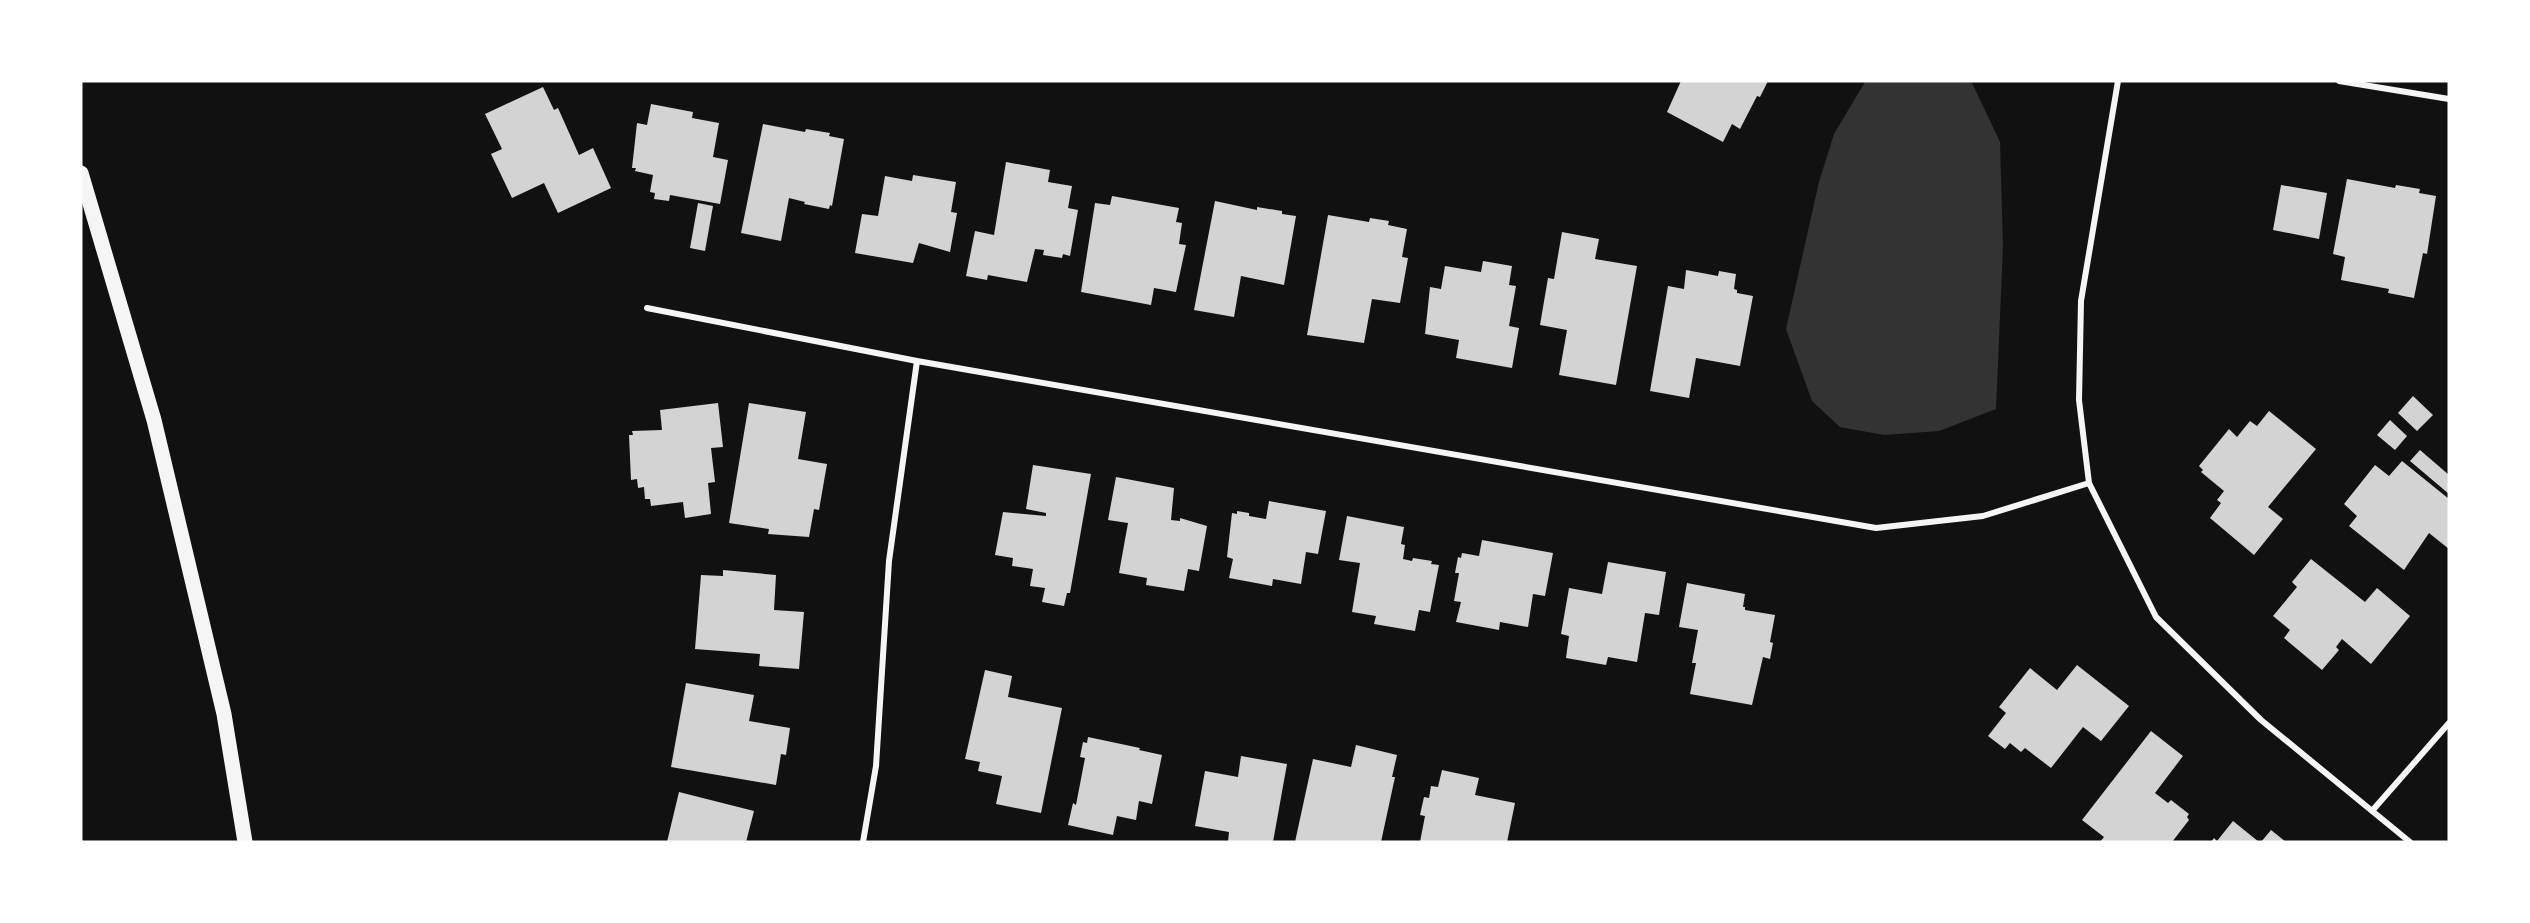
<svg xmlns="http://www.w3.org/2000/svg" width="2530" height="923" font-family="'Varela Round',sans-serif">
<rect width="100%" height="100%" fill="#111"/>
<!-- water -->
<path fill="#333" d="M1872,81H1963L1972,83L2000,142L2003,246L1996,409L1939,431L1884,435L1840,427L1812,401L1786,329L1819,182L1834,134L1865,82Z"/>
<!-- building -->
<path fill="#d3d3d3" d="M1681,81H1768L1760,97L1757,96L1740,129L1732,124L1723,142L1667,112Z
M543,87L554,110L558,108L579,155L593,148L611,188L558,213L544,183L512,198L491,154L502,149L485,114Z
M651,104L693,112L692,118L719,123L713,157L728,160L720,204L670,195L669,201L654,199L655,193L650,192L653,175L635,171L636,168H632L637,123L647,125Z
M763,124L805,132L806,129L830,133L829,136L844,139L832,206L830,205L829,209L804,204L805,202L789,198L781,241L741,233Z
M1006,162L1050,170L1048,182L1072,186L1068,208L1078,210L1070,256L1063,254L1062,258L1043,255L1044,250L1035,249L1027,282L988,275L987,280L966,276L975,231L994,235Z
M913,175L956,182L951,212L957,213L950,252L919,243L913,263L855,253L862,214L878,216L885,176L912,181Z
M2347,179L2395,188L2396,185L2420,189L2419,193L2436,196L2427,254L2423,253L2414,298L2388,293L2389,289L2341,280L2345,257L2333,254Z
M2281,185L2327,193L2319,239L2273,230Z
M1112,196L1179,208L1176,222L1182,223L1179,244L1186,245L1176,292L1154,288L1151,305L1081,292L1095,203L1110,205Z
M1215,201L1257,210V207L1282,211V214L1296,216L1284,285L1241,276L1234,317L1194,310Z
M698,203L713,206L705,251L690,248Z
M1328,215L1369,222L1370,218L1389,221L1388,225L1407,229L1402,257L1408,258L1400,303L1372,299L1364,343L1307,335Z
M1562,232L1599,239L1595,259L1637,266L1616,385L1559,375L1567,330L1540,325L1548,278L1554,279Z
M1483,261L1512,266L1509,285L1516,286L1509,326L1519,328L1512,368L1456,358L1459,340L1425,334L1430,287L1441,289L1445,266L1481,272Z
M1686,270L1718,276L1719,271L1736,274L1734,289L1737,290V293L1753,296L1740,366L1696,358L1689,398L1650,391L1668,286L1684,289Z
M2413,396L2433,415L2417,431L2398,413Z
M718,403L723,447L711,448L715,482L708,483L711,514L685,518L683,502L651,506L650,499H645L644,487L638,488L637,479L631,480L629,435H633L632,431L662,430L660,410Z
M749,403L806,412L798,459L827,464L819,510L814,509L809,537L768,534L769,529L729,523Z
M2269,411L2316,449L2268,507L2283,519L2254,555L2210,518L2221,503L2217,500L2224,491L2201,472L2203,470L2199,466L2229,429L2237,437L2250,421L2257,426Z
M2390,420L2407,436L2395,450L2377,435Z
M2420,450L2449,475V494L2410,461Z
M2402,461L2449,499V549L2429,533L2404,570L2349,526L2357,516L2344,504L2375,465L2389,476Z
M1033,465L1091,474L1070,593H1067L1064,606L1042,602L1045,588L1030,586L1033,569L1012,566L1013,558L995,555L1003,512L1046,516V513L1026,509Z
M1116,477L1174,488L1171,520L1180,521V518L1207,526L1199,571L1188,569L1184,591L1146,585L1147,578L1119,573L1128,523L1108,520Z
M1269,501L1326,511L1318,554L1306,552L1301,584L1273,579L1272,586L1229,578L1233,559L1227,557L1232,513L1237,514V511L1249,513V516L1266,519Z
M1347,516L1404,527L1401,544L1405,545L1403,559L1412,561L1413,558L1432,561L1431,564L1439,565L1430,612L1419,610L1415,631L1374,624L1376,616L1352,612L1360,563L1339,560Z
M1482,540L1553,553L1545,596L1533,594L1528,627L1500,622L1499,630L1456,622L1461,602L1454,601L1459,573H1455L1458,557L1461,558L1462,553L1479,556Z
M2311,559L2365,602L2377,588L2410,616L2371,664L2342,639L2336,647L2339,650L2322,670L2284,638L2290,630L2273,616L2297,587L2292,582Z
M1608,562L1666,572L1659,615L1645,613L1637,662L1608,657L1606,665L1566,658L1569,636L1561,634L1569,588L1602,594Z
M723,570L776,575L774,610L804,612L799,669L759,666L760,654L695,649L701,575L723,576Z
M1687,583L1745,594L1743,607H1745V610L1775,615L1770,642L1773,643L1770,659L1763,657L1752,705L1690,694L1696,663H1692L1698,630L1679,627Z
M2077,665L2129,706L2101,741L2083,727L2051,768L2025,748L2021,752L2010,743L2005,749L1988,736L2006,713L1999,707L2030,668L2057,690Z
M985,670L1012,676L1008,697L1062,708L1041,813L996,804L1002,776L978,771L980,762L965,759Z
M686,683L754,695L749,721L790,728L786,755L781,754L776,785L671,767Z
M2151,731L2183,756L2155,793L2168,803L2171,800L2189,814L2187,817L2189,820L2172,842H2100L2104,837L2082,820Z
M1088,737L1140,748L1139,750L1162,755L1152,804L1139,801L1136,820L1117,816L1113,835L1068,825L1073,803L1076,805L1085,758L1080,757L1083,742L1087,743Z
M1356,745L1397,755L1392,777H1395L1381,842H1295L1313,759L1351,767Z
M1241,756L1287,764L1273,842H1228L1229,832L1195,826L1205,771L1238,777Z
M1442,770L1479,778L1475,795L1515,803L1507,842H1420L1425,816L1420,815L1424,797L1429,798L1431,786L1438,787Z
M679,792L754,811L746,842H667Z
M2233,821L2259,842H2211L2214,838L2217,841Z
M2271,830L2286,842H2261Z"/>
<g fill="none" stroke-linecap="round" stroke-linejoin="round">
<!-- minor -->
<path stroke="#f5f5f5" stroke-width="6" d="M2118,81L2081,301L2079,400L2089,483L2156,617L2261,720L2410,842
M2339,81L2449,99
M647,308L917,361L1876,528L1983,516L2089,483
M2372,811L2449,723
M863,842L876,766L889,561L917,361"/>
<!-- primary -->
<path stroke="#f5f5f5" stroke-width="15" d="M81,173L154,420L224,714L245,842"/>
</g>
<!-- border -->
<rect width="2530" height="923" fill="none" stroke="#ffffff" stroke-width="165"/>
</svg>
